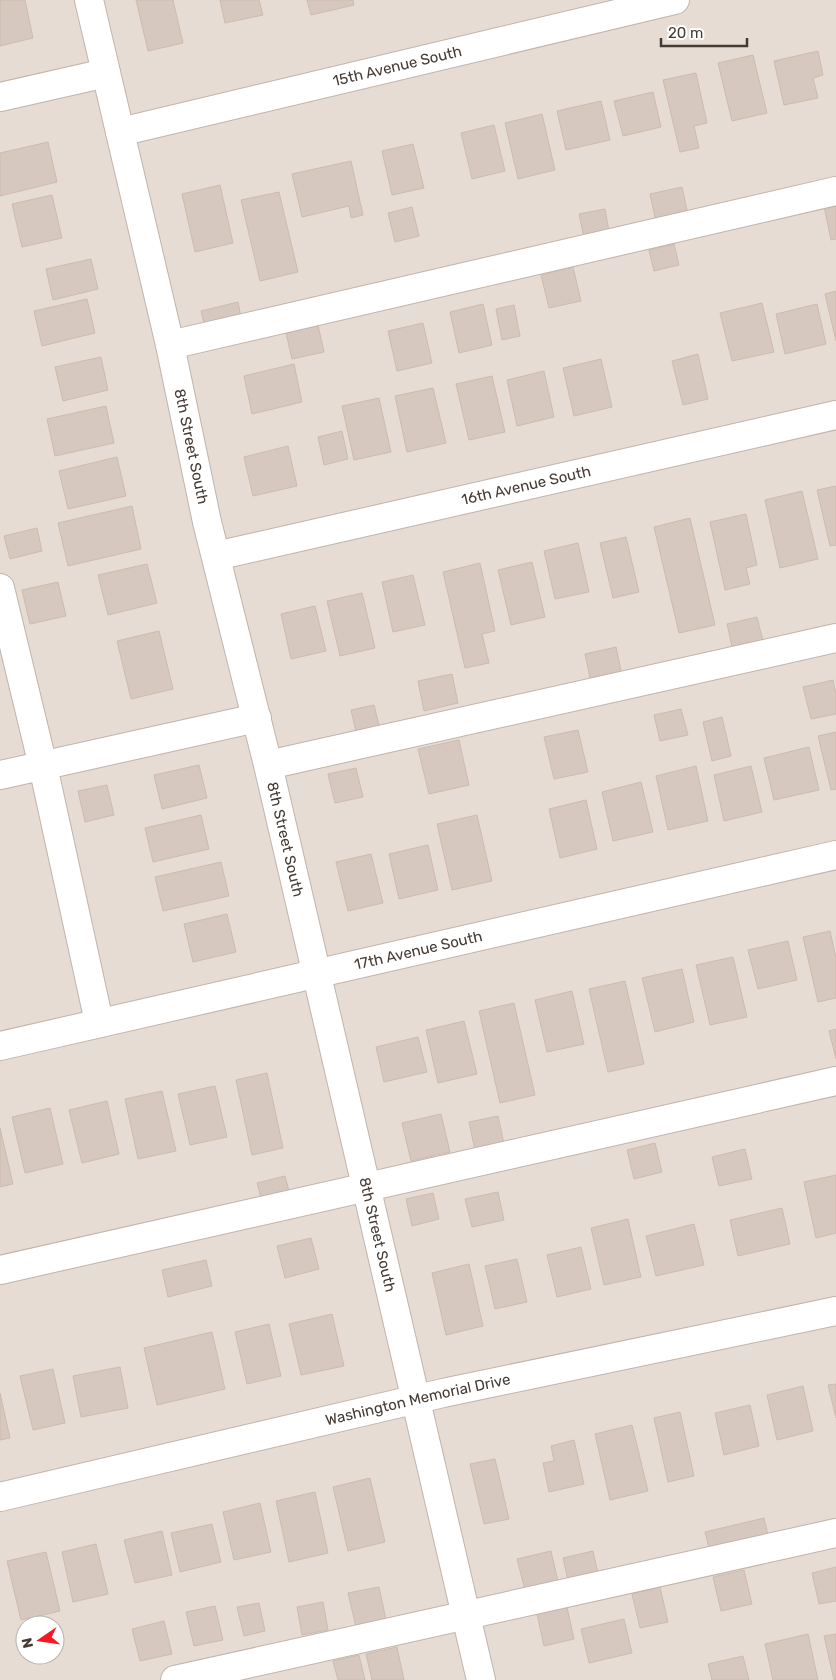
<svg xmlns="http://www.w3.org/2000/svg" width="836" height="1680" font-family="Rubik,sans-serif">
<rect width="100%" height="100%" fill="#f2ece5"/>
<!-- residential -->
<path fill="#e6dcd3" fill-rule="evenodd" d="M0,0H836V1680H0ZM25,1625H55V1655H25Z"/>
<!-- building -->
<path fill="#d6c8be" stroke="#cebbae" d="M0,0H25L33,38L0,46Z
M136,0H173L183,43L148,51Z
M220,0H259L263,15L225,23Z
M307,0H353L354,5L311,15Z
M818,51L823,75L813,78L818,98L784,105L774,61Z
M753,55L767,113L732,121L718,63Z
M696,73L707,123L694,126L699,148L680,152L663,80Z
M653,92L661,127L623,136L614,101Z
M601,101L610,140L566,150L557,111Z
M542,114L555,170L518,179L505,123Z
M494,125L505,171L472,179L461,133Z
M48,142L57,182L0,196V153Z
M413,144L424,188L392,195L382,151Z
M351,161L363,215L351,218L349,206L302,217L292,174Z
M220,185L233,243L195,252L182,194Z
M682,187L688,215L656,222L650,194Z
M279,192L298,272L260,281L241,200Z
M52,195L62,238L22,247L12,204Z
M836,204V239L831,240L824,206Z
M412,207L419,236L395,242L388,213Z
M605,209L610,237L585,242L579,214Z
M674,244L679,265L654,271L649,250Z
M91,259L98,289L53,300L46,269Z
M573,267L581,301L549,308L541,275Z
M836,291V341L825,294Z
M87,299L95,333L42,346L34,311Z
M238,302L242,322L206,331L201,311Z
M762,303L774,352L732,361L720,313Z
M483,304L492,345L459,353L450,312Z
M817,304L826,344L785,354L776,314Z
M514,305L520,336L502,340L496,309Z
M423,323L432,363L397,371L388,331Z
M318,325L324,352L292,359L286,333Z
M698,354L708,399L683,405L672,361Z
M101,357L108,390L63,401L55,367Z
M601,359L612,407L574,416L563,368Z
M294,364L302,402L252,414L244,376Z
M544,371L554,417L517,426L507,380Z
M492,376L505,432L469,440L456,384Z
M433,388L446,443L407,452L395,396Z
M379,398L391,452L354,460L342,406Z
M106,406L114,443L55,456L47,419Z
M342,431L348,459L324,465L318,437Z
M288,446L297,486L253,496L244,457Z
M117,457L126,496L68,509L59,471Z
M836,486V545L830,546L817,490Z
M802,491L818,559L780,568L765,500Z
M132,506L141,549L68,566L58,523Z
M746,514L757,565L746,568L750,584L725,590L710,522Z
M690,518L715,625L679,633L654,527Z
M37,528L42,551L10,559L4,536Z
M626,537L639,592L613,598L600,543Z
M578,543L589,592L555,599L544,551Z
M532,562L545,617L511,625L498,570Z
M480,563L495,631L482,634L489,663L465,668L443,572Z
M147,564L157,603L108,615L98,575Z
M413,575L425,625L393,632L382,582Z
M58,582L66,616L30,624L22,590Z
M362,593L375,648L340,656L327,601Z
M315,606L326,651L291,659L281,614Z
M757,617L765,649L734,656L727,624Z
M159,631L173,689L131,699L117,641Z
M616,647L623,680L592,687L585,654Z
M452,674L458,703L424,711L418,681Z
M833,680L836,694V714L811,719L803,687Z
M374,705L381,734L358,740L351,710Z
M681,709L688,735L660,741L654,715Z
M722,717L731,756L712,761L703,722Z
M578,730L588,772L554,779L544,737Z
M836,732V789L831,790L818,736Z
M459,740L469,785L429,794L418,749Z
M809,747L819,790L774,800L764,758Z
M199,765L207,798L162,809L154,775Z
M696,766L708,821L668,830L656,776Z
M751,766L762,812L724,821L714,775Z
M356,768L363,797L335,803L328,774Z
M641,782L653,832L613,841L602,792Z
M107,785L114,815L85,822L78,791Z
M586,800L597,849L560,858L549,809Z
M201,815L209,849L153,862L145,828Z
M477,815L492,881L452,890L437,824Z
M428,845L438,890L399,899L389,854Z
M371,854L383,903L348,911L336,862Z
M221,862L229,896L163,911L155,877Z
M227,914L236,952L193,962L184,924Z
M830,931L836,958V998L818,1002L803,937Z
M788,941L797,980L758,989L748,950Z
M733,957L747,1017L710,1025L696,965Z
M682,969L694,1022L655,1032L642,978Z
M625,981L644,1064L608,1072L589,989Z
M572,991L584,1044L547,1052L535,1000Z
M514,1003L535,1095L500,1103L479,1011Z
M464,1021L477,1074L438,1083L426,1030Z
M836,1029V1059L829,1031Z
M418,1037L427,1072L384,1082L376,1047Z
M267,1073L283,1148L252,1155L236,1080Z
M215,1086L227,1137L190,1145L178,1094Z
M162,1091L176,1151L138,1159L125,1099Z
M107,1101L119,1154L82,1163L69,1110Z
M50,1108L63,1164L25,1173L12,1117Z
M441,1114L450,1152L411,1161L402,1123Z
M498,1116L506,1153L477,1160L469,1122Z
M0,1128L13,1184L0,1187Z
M655,1143L662,1172L634,1179L627,1150Z
M745,1149L752,1179L719,1186L712,1157Z
M836,1175V1233L816,1238L804,1182Z
M285,1176L291,1199L263,1205L257,1183Z
M498,1192L504,1220L472,1227L465,1199Z
M433,1193L439,1219L412,1226L406,1199Z
M782,1208L790,1244L738,1256L730,1220Z
M628,1219L641,1277L604,1285L591,1228Z
M694,1224L704,1265L656,1276L646,1236Z
M311,1238L319,1269L285,1278L277,1246Z
M581,1247L591,1289L557,1297L547,1255Z
M517,1259L527,1302L495,1309L485,1266Z
M206,1260L212,1286L168,1297L162,1270Z
M469,1264L483,1326L446,1335L432,1273Z
M332,1314L344,1366L301,1375L289,1324Z
M269,1324L281,1376L247,1384L235,1332Z
M212,1332L225,1389L157,1405L144,1348Z
M120,1367L128,1408L81,1417L73,1376Z
M53,1369L65,1423L33,1430L20,1376Z
M836,1384V1418L828,1385Z
M803,1386L813,1431L777,1440L767,1395Z
M0,1393L10,1438L0,1440Z
M750,1405L759,1446L724,1455L715,1413Z
M680,1412L694,1476L668,1482L654,1418Z
M632,1425L648,1491L610,1500L595,1434Z
M574,1440L584,1484L549,1492L543,1463L554,1461L551,1446Z
M495,1459L509,1519L484,1524L470,1464Z
M370,1478L385,1542L348,1551L333,1487Z
M315,1492L328,1553L289,1562L276,1501Z
M260,1503L271,1552L234,1560L223,1512Z
M764,1518L770,1543L711,1556L705,1532Z
M212,1524L221,1562L180,1572L171,1533Z
M162,1531L172,1575L135,1583L124,1540Z
M96,1544L108,1594L73,1602L62,1552Z
M551,1551L559,1586L526,1594L517,1559Z
M593,1551L599,1578L569,1585L563,1558Z
M46,1552L60,1611L21,1620L7,1561Z
M836,1567V1601L819,1604L812,1573Z
M744,1570L752,1604L721,1611L713,1577Z
M379,1587L386,1620L356,1627L348,1593Z
M660,1587L668,1622L640,1628L632,1594Z
M323,1602L328,1630L302,1635L297,1607Z
M259,1603L265,1631L244,1636L237,1607Z
M215,1606L223,1640L194,1646L186,1612Z
M567,1607L574,1639L544,1646L537,1614Z
M624,1619L632,1653L589,1663L581,1629Z
M164,1621L172,1654L140,1661L132,1629Z
M808,1634L818,1680H773L765,1644Z
M836,1634V1680H834L824,1636Z
M397,1647L404,1680H372L366,1654Z
M359,1655L365,1680H338L333,1661Z
M743,1656L749,1680H712L708,1664Z"/>
<g fill="none" stroke-linecap="round" stroke-linejoin="round">
<defs>
<g id="minor">
<path id="s1" d="M89,0L170,345L207,522L268,765L481,1680"/>
<path d="M0,97L106,73"/>
<path id="s2" d="M120,132L675,0"/>
<path d="M170,345L836,191"/>
<path id="s3" d="M216,556L836,415"/>
<path d="M0,588L43,766L99,1022"/>
<path d="M268,765L836,638"/>
<path d="M0,775L257,718"/>
<path id="s4" d="M0,1046L836,855"/>
<path d="M0,1270L836,1081"/>
<path id="s5" d="M0,1497L443,1393L836,1311"/>
<path d="M175,1680L836,1533"/>
</g>
</defs>
<!-- minor casing -->
<use href="#minor" stroke="#c0b4ab" stroke-width="30"/>
<!-- minor -->
<use href="#minor" stroke="#fff" stroke-width="28"/>
</g>
<g text-anchor="middle" stroke-width="4" stroke-linejoin="round" paint-order="stroke">
<!-- street labels -->
<g font-size="15" fill="#443b35" stroke="#fff">
<text dy="5" stroke="none"><textPath href="#s2" startOffset="285">15th Avenue South</textPath></text>
<text dy="5" stroke="none"><textPath href="#s1" startOffset="458">8th Street South</textPath></text>
<text dy="5" stroke="none"><textPath href="#s3" startOffset="318">16th Avenue South</textPath></text>
<text dy="5" stroke="none"><textPath href="#s1" startOffset="862">8th Street South</textPath></text>
<text dy="5" stroke="none"><textPath href="#s4" startOffset="429">17th Avenue South</textPath></text>
<text dy="5" stroke="none"><textPath href="#s1" startOffset="1268">8th Street South</textPath></text>
<text dy="5" stroke="none"><textPath href="#s5" startOffset="429">Washington Memorial Drive</textPath></text>
</g>
</g>
<!-- north arrow -->
<g transform="translate(40 1640) rotate(257)"><circle r="24" fill="#ffffff" stroke="#b4b1ae"/>
<path d="M0-4L9 19L0 12L-9 19Z" fill="#f51924"/>
<text y="-8" font-size="14" font-weight="bold" text-anchor="middle" fill="#443b35">N</text>
</g>
<!-- scale -->
<path d="M661 38v8h86v-8" fill="none" stroke="#443b35" stroke-width="2.5"/>
<text x="668" y="38" font-size="15" fill="#443b35" stroke="#ffffff" stroke-width="4" paint-order="stroke">20 m</text>
</svg>
